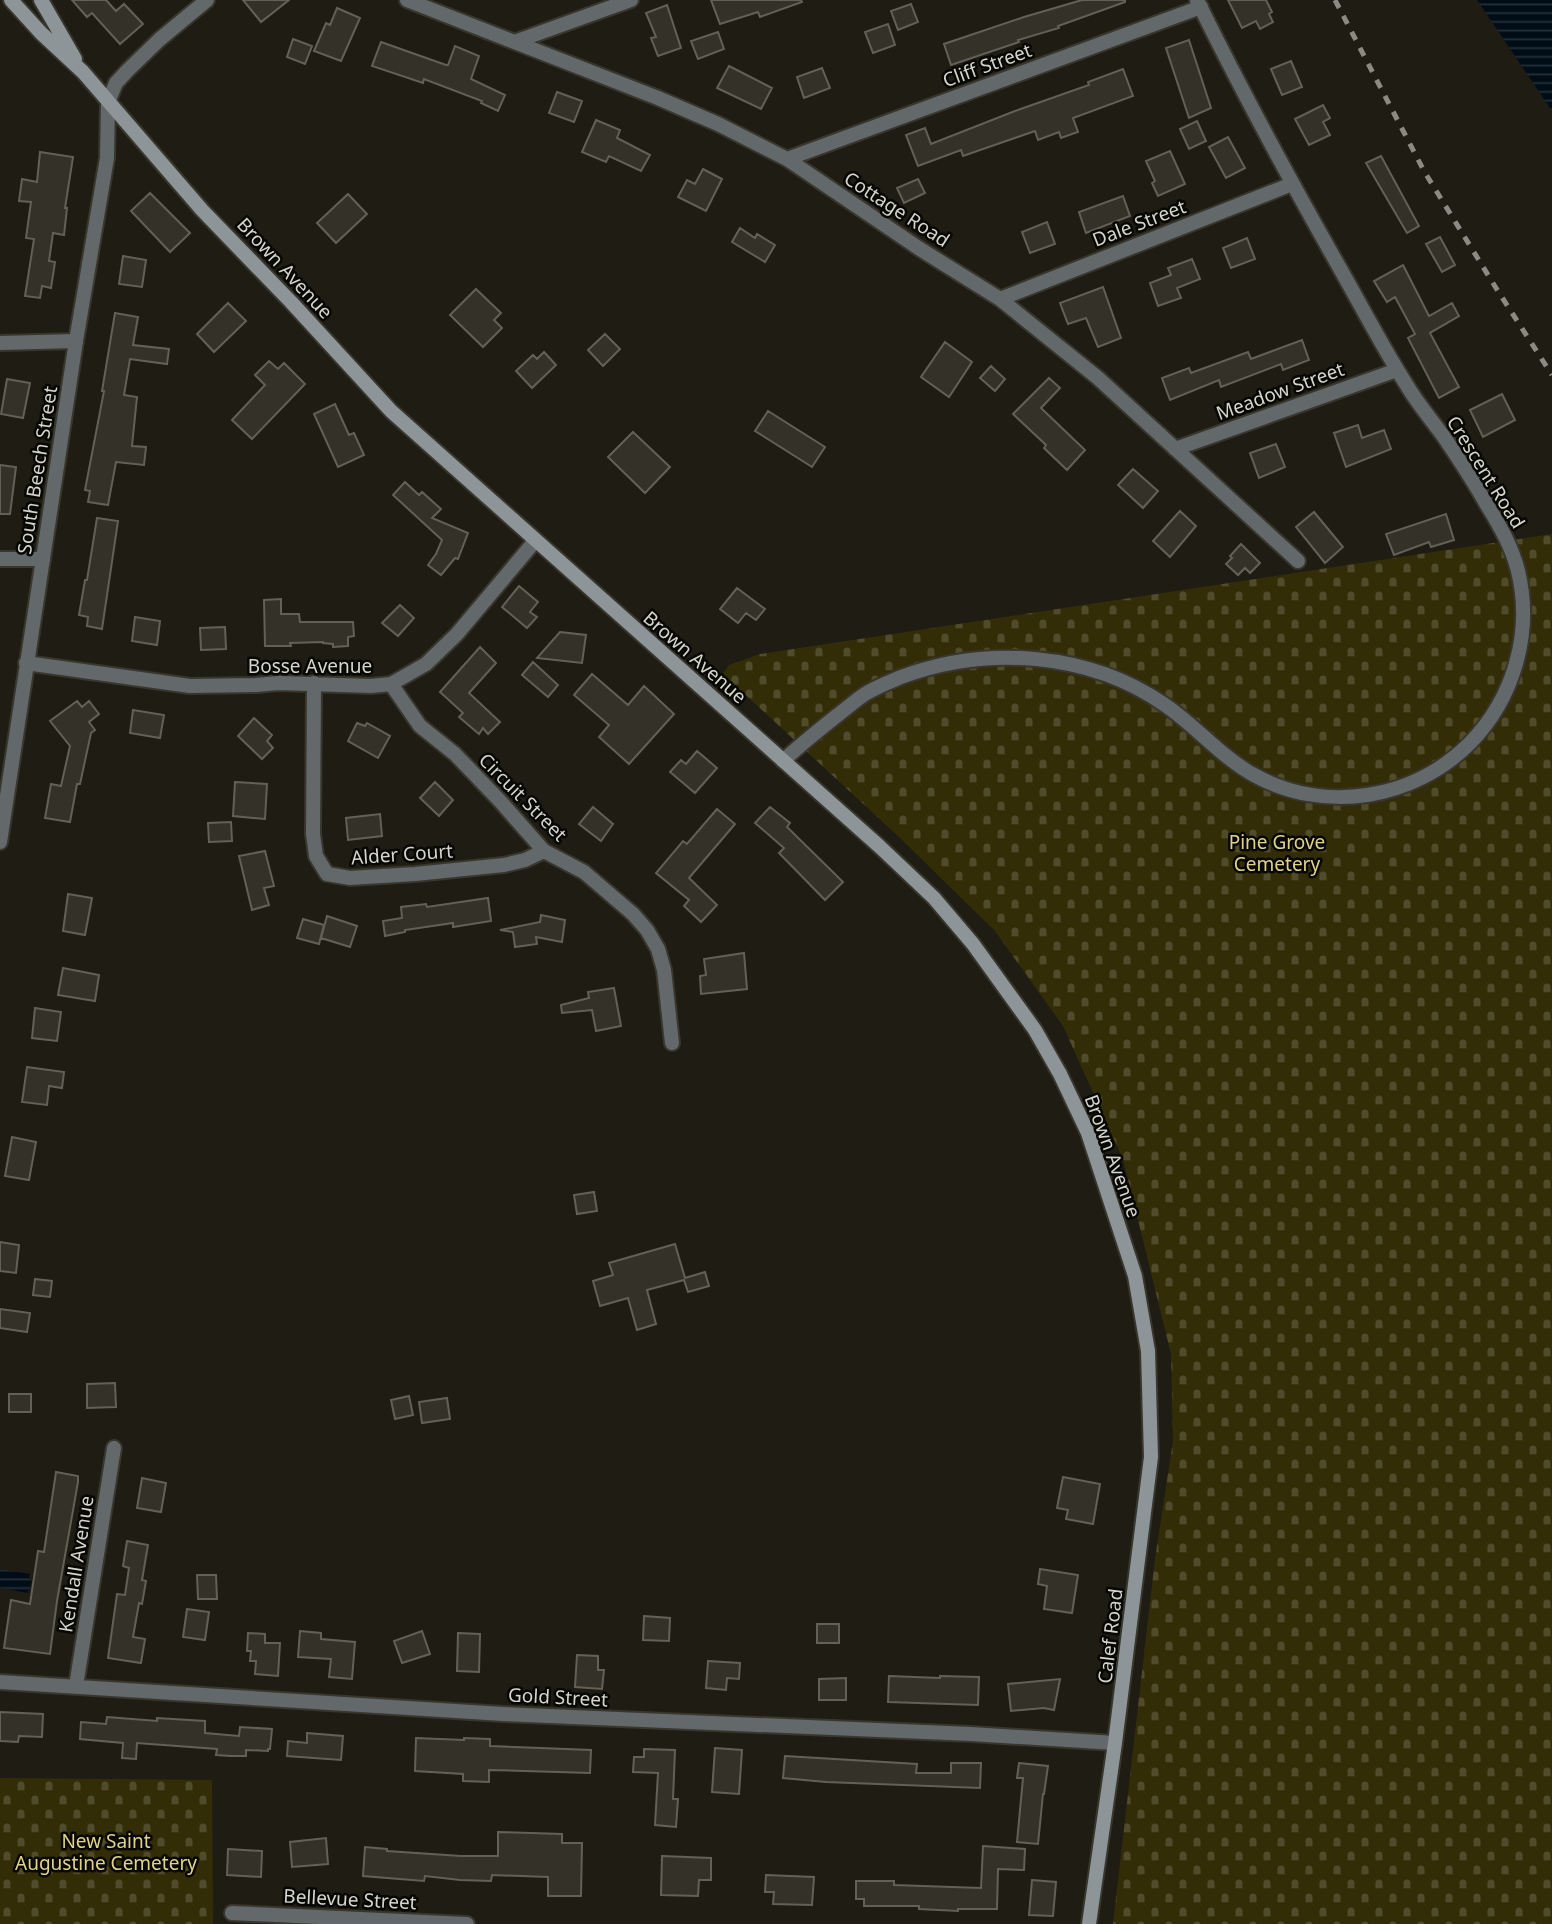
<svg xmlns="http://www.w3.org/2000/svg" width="1552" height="1924" font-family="'Noto Sans',sans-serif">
<defs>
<pattern id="cemetery-stones" width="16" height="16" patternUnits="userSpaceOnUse" patternTransform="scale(1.75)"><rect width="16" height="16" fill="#332d07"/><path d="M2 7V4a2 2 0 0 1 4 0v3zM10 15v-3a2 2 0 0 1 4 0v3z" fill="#504b2a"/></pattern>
<pattern id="water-rules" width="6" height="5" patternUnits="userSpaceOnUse" patternTransform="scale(1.75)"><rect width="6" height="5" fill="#000d17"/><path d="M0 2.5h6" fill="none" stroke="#242f38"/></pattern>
</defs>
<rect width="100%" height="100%" fill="#1e1c13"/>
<!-- cemetery -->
<path fill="url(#cemetery-stones)" d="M1552,534V1924H1113L1155,1559L1173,1441L1171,1354L1123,1159L1063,1026L995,931L899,837L723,674L729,665L760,654Z
M0,1778L212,1780L213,1924H0Z"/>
<!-- water -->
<path fill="url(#water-rules)" d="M1477,0H1552V111Z
M0,1569L30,1574L29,1581H32L28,1593L0,1588Z"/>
<!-- building -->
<path fill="#333128" stroke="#636157" stroke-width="2" d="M72,0H106L116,11L124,4L143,24L120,44L92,13L87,17Z
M243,0H289L261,22Z
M711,0H801L802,2L760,17L758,12L720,24Z
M1082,0H1125V2L1058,26L1059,28L1018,40L1019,42L951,65L944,44L1024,17Z
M1228,0H1266L1272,12L1269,14L1273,22L1260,29L1256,21L1242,28Z
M911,4L918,22L898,30L891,11Z
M667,5L681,48L658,56L651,38L656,37L646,13Z
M337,8L360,18L341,61L314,51L326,23L330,25Z
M888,24L895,45L873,53L865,32Z
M718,32L724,49L698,59L691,41Z
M293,39L312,46L305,64L287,57Z
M1189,40L1211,108L1189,118L1166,48Z
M381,42L446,65H448L455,46L479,56L471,79L505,95L498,111L481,103L482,101L424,79L423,83L372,66Z
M1291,61L1302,87L1282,95L1271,69Z
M729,66L772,88L761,109L717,88Z
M822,68L830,88L804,98L797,77Z
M1123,69L1133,96L1073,118L1078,132L1061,138L1059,132L1038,140L1035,131L963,156L961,150L918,166L906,135L925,128L931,144L1015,111L1089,85L1088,82Z
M557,92L582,101L574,122L549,113Z
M1323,105L1330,118L1323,122L1330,135L1309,145L1295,119Z
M596,120L620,130L617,138L650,155L641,171L609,156L606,162L582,152Z
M1197,121L1206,141L1189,149L1180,129Z
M1228,137L1245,168L1226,178L1209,147Z
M1170,151L1185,184L1158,196L1152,183L1155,181L1146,161Z
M40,152L73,157L65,208H67L64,235L53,233L49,261L55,262L51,288L42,286L40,298L25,296L34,239L26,238L31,202L19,201L22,179L37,182Z
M1381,156L1419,226L1407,233L1366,163Z
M703,169L722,179L706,211L678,197L687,180L695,184Z
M918,179L925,193L904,203L897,188Z
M150,193L190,233L170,252L131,211Z
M348,194L367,214L336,243L317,223Z
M1123,196L1130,216L1086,233L1079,212Z
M1047,222L1055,244L1030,253L1022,232Z
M740,228L755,238L757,234L775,245L765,262L732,242Z
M1440,237L1455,265L1442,272L1426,244Z
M1247,238L1255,259L1231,268L1223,248Z
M123,256L146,260L142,287L119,284Z
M1192,259L1200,279L1177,288L1181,298L1158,306L1150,283L1171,275L1168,268Z
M1403,265L1429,316L1452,303L1459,316L1430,333L1459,387L1439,398L1408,338L1415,334L1395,297L1387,302L1374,281Z
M1103,287L1121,338L1098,347L1086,318L1068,324L1060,303Z
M476,289L501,313L494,320L502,328L483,347L450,315Z
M228,303L246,321L214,352L197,334Z
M115,313L138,317L133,345L169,349L167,364L130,359L124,395L137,397L132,446L146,447L144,465L116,462L108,505L88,502L90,491L85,490L104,391H102Z
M605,334L620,349L603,366L588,350Z
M1302,340L1309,360L1283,370L1281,364L1221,387L1219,380L1170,400L1162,378L1189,368L1191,373L1248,352L1251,359Z
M945,342L972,362L949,397L921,377Z
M544,352L556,365L532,388L516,371L533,355L537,359Z
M269,361L278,369L284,363L305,384L252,439L232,420L265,385L255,375Z
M991,366L1005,379L995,391L980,378Z
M1049,378L1060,388L1041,408L1085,450L1067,470L1044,448L1046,445L1013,414Z
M7,379L30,383L23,418L1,414Z
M1502,394L1515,420L1483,437L1470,410Z
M335,404L349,435L354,433L364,455L338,467L314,414Z
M768,411L825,447L812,467L755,431Z
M1358,425L1362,438L1384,430L1391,449L1346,467L1334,433Z
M633,432L670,467L645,493L608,457Z
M1276,444L1285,467L1259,478L1250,453Z
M0,465L16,467L10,514H0Z
M1133,469L1158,491L1143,508L1118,485Z
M405,482L419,495L422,492L441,509L432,518L468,533L458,559L455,558L441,575L428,565L436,554L442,540L393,495Z
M1180,511L1196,526L1170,557L1153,541Z
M1314,512L1343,547L1325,563L1296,527Z
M1446,514L1454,540L1431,547L1429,542L1394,555L1386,534Z
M97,518L118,521L102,629L87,626L88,617L79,615L85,580H87Z
M1241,544L1260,563L1250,573L1245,568L1238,575L1226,564L1232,558L1230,556Z
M519,586L538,602L530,612L537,617L527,628L502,607Z
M737,588L765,609L756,620L746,613L738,623L720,609Z
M281,599V614H299L300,622H353L354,636L348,637V646L333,647V644L323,643V642L290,643L291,646H265L264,600Z
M400,605L414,618L398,636L382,623Z
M135,617L160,621L157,645L132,641Z
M225,627L226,649L201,650L200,628Z
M560,632L586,635L582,663L537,658Z
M480,647L496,663L469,693L500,722L488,734L483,728L479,734L459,717L463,713L440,692Z
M533,662L558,685L548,697L522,675Z
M592,674L628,705L644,686L674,714L629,764L599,737L609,725L574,695Z
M77,701L82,707L89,701L99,714L89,722L95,730L91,733L80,784H77L70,822L45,818L51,784L61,786L70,746L50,721Z
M133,710L164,715L160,738L130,733Z
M254,718L272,735L267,741L273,748L262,759L238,736Z
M357,723L365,726L367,723L390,736L378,758L348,741Z
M697,751L717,768L695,793L670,772L681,760L686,764Z
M235,782L267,784L265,819L233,816Z
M435,782L453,800L439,816L420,798Z
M593,807L613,824L601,841L579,824Z
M770,807L790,823L787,827L843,882L825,900L779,853L784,848L755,823Z
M717,809L735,824L689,878L717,905L701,922L684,906L689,900L656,873L683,841L687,844Z
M380,814L382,836L348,840L346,818Z
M231,822L232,841L209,842L208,823Z
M265,851L274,886L264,888L269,905L252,910L239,856Z
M68,894L92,898L85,935L63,931Z
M488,898L491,921L453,927V923L405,930V932L385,936L383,921L402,918L401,907L426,904L427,907Z
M541,915L565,920L562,942L536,937L537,944L515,947L513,932L500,930L540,922Z
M327,916L357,926L350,947L321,938Z
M303,919L324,925L319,944L297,938Z
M744,953L747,989L701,994L700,976L706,975L704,959Z
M63,968L99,975L95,1001L58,995Z
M614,988L621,1026L596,1031L592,1010L562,1013L561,1005L589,998L588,992Z
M35,1008L61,1012L57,1041L32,1038Z
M27,1067L64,1072L62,1088L49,1086L47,1105L22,1102Z
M12,1137L36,1142L29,1180L5,1176Z
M594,1192L597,1211L577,1214L574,1195Z
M0,1242L19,1245L16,1273L0,1271Z
M675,1244L685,1278L705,1272L709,1286L688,1292L684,1280L647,1290L656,1324L637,1330L628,1298L600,1306L593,1281L613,1275L609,1263Z
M35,1279L52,1281L50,1297L33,1295Z
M0,1309L30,1313L27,1332L0,1328Z
M115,1383L116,1407L87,1408V1384Z
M9,1394H31V1412H9Z
M409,1396L413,1415L395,1419L391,1400Z
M447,1398L450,1419L422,1423L419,1402Z
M56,1472L78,1476V1482L57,1601L50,1654L4,1648L11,1600L30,1604L38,1551L44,1552Z
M1063,1477L1100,1484L1093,1524L1066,1519L1068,1510L1057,1508Z
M142,1478L166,1483L161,1512L137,1508Z
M127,1541L148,1545L142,1580L146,1581L142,1604L139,1603L133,1637L145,1639L141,1663L108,1658L117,1594L125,1595L129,1568L123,1566Z
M1040,1569L1078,1575L1072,1613L1044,1609L1047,1586L1038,1584Z
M197,1575H216L217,1599H198Z
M187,1609L209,1612L205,1640L183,1637Z
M644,1616L670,1618L669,1641L643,1640Z
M817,1624H839V1643H817Z
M300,1631L321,1633V1639L355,1642L352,1679L329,1677L331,1659L298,1657Z
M422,1631L430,1654L402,1663L394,1641Z
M248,1633L265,1634V1643H280L278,1676L255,1674L256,1661H250L251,1651H247Z
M458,1633L480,1634L479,1672L457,1671Z
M577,1655L598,1656V1670H604L602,1689L575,1687Z
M708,1661L740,1663L739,1679L727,1678L726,1690L706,1688Z
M889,1676L940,1678V1676L979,1677L978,1705L888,1702Z
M846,1678V1700H819V1679Z
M1060,1679L1054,1710L1044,1708L1011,1711L1008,1684Z
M0,1712L43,1714L42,1737L19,1736L18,1742L0,1741Z
M107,1717L157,1721V1718L205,1721V1733L239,1736L240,1727L272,1729L270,1749H268V1751L246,1750V1756H231L216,1755L217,1749L137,1743L136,1759L122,1758L123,1743L80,1739L81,1722L106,1724Z
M307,1733L343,1736L341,1760L287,1756L288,1741L307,1743Z
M416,1738L464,1740V1738L490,1739V1746L591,1750L590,1773L489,1770V1782L463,1781V1774L415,1771Z
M715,1748L742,1750L739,1794L712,1792Z
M644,1749L675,1750L673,1799H678L676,1827L655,1825L658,1773L633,1772L634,1757H644Z
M785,1756L917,1764L916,1773H951V1763H981L980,1788L826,1782L783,1778Z
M1019,1763L1048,1766L1044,1794H1043L1038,1844L1017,1842L1023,1778H1017Z
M498,1832L562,1834V1843H582L581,1896H548V1877L492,1875L491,1881L460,1880L425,1876L424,1881L363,1876L365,1847L387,1849V1851L461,1856H498Z
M326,1838L328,1864L292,1867L290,1842Z
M983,1846L1025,1849L1024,1870L998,1869L997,1909H958V1911L919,1909V1906H864V1899H856V1881H894V1885L981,1888Z
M228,1849L262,1851L261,1877L227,1875Z
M662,1856L711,1858V1880H699L698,1896L661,1895Z
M766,1875L814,1877L812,1905L773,1904L774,1892H765Z
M1032,1880L1056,1882L1053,1916L1029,1915Z"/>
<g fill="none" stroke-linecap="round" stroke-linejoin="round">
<defs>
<path id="minor" d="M407,0L658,98L718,124L787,159L920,249L1000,299L1098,378L1298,561
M517,41L631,0
M108,102L116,83L127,71L160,39L207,0
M787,159L1201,7
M1000,299L1292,184
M0,343L76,341
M1175,449L1397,370
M0,559H43
M26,663L190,686L256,685L279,683L371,686L391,684L426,664L457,634L535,541
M314,683L313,834L316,856L327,874L350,878L415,874L504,865L525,860L544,851
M391,684L420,726L455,754L500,801L544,851L584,872L633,914L647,930L658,949L664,970L672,1043
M783,761C801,744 820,729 839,714C847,708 856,700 865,694C876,687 889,682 901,677C986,645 1089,652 1165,705C1196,726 1221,757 1254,775C1325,814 1413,800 1470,743C1514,698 1533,632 1518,571C1512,547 1500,526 1487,505C1474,482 1459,459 1444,437C1431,419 1417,403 1406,384C1383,348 1363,309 1342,272C1291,182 1242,92 1197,0
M0,1682L503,1714L971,1734L1115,1743
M76,1686L114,1448
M232,1913L467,1924"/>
<path id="tertiary" d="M0,842L76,341L107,158L108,102"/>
<path id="secondary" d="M11,0L41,33L83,72L202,210L291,302L391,411L879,846L934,898L973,944L1035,1030L1060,1074L1088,1133L1135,1276L1148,1351L1151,1457L1115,1743L1089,1924
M41,0L75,59"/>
</defs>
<!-- minor casing -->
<use href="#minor" stroke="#38362d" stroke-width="18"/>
<!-- tertiary casing -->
<use href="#tertiary" stroke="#38362d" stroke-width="18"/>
<!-- secondary casing -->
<use href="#secondary" stroke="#38362d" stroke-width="18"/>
<!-- minor -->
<use href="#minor" stroke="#63686b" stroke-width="14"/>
<!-- tertiary -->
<use href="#tertiary" stroke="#63686b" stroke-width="14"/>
<!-- secondary -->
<use href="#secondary" stroke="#8d9598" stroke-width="14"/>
<!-- rail -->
<path stroke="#8b8a83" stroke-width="5" stroke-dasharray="9 9" stroke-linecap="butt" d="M1335,0L1424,171L1496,288L1552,375"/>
</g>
<g text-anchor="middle" stroke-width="5" stroke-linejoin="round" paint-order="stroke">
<!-- street labels -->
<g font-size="19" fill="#d5d4ce" stroke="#070704">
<text transform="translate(987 65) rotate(-20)" y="7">Cliff Street</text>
<text transform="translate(897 209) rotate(33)" y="7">Cottage Road</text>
<text transform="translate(1139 223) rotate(-21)" y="7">Dale Street</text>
<text transform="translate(285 268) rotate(47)" y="7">Brown Avenue</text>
<text transform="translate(1280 391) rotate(-20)" y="7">Meadow Street</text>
<text transform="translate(37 470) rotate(-81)" y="7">South Beech Street</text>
<text transform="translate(1486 472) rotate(58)" y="7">Crescent Road</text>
<text transform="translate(695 657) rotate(41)" y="7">Brown Avenue</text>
<text x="310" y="673">Bosse Avenue</text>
<text transform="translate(523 797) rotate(45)" y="7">Circuit Street</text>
<text transform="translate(402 854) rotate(-4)" y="7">Alder Court</text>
<text transform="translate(1113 1156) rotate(70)" y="7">Brown Avenue</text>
<text transform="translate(76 1564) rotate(-81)" y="7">Kendall Avenue</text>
<text transform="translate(1110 1636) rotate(-83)" y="7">Calef Road</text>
<text transform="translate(558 1697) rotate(3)" y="7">Gold Street</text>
<text transform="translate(350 1899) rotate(3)" y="7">Bellevue Street</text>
</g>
<!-- park labels -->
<g font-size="19" fill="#e0d389" stroke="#070704">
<text x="1277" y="849">Pine Grove<tspan x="1277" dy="22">Cemetery</tspan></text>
<text x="106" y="1848">New Saint<tspan x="106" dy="22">Augustine Cemetery</tspan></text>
</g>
</g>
</svg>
